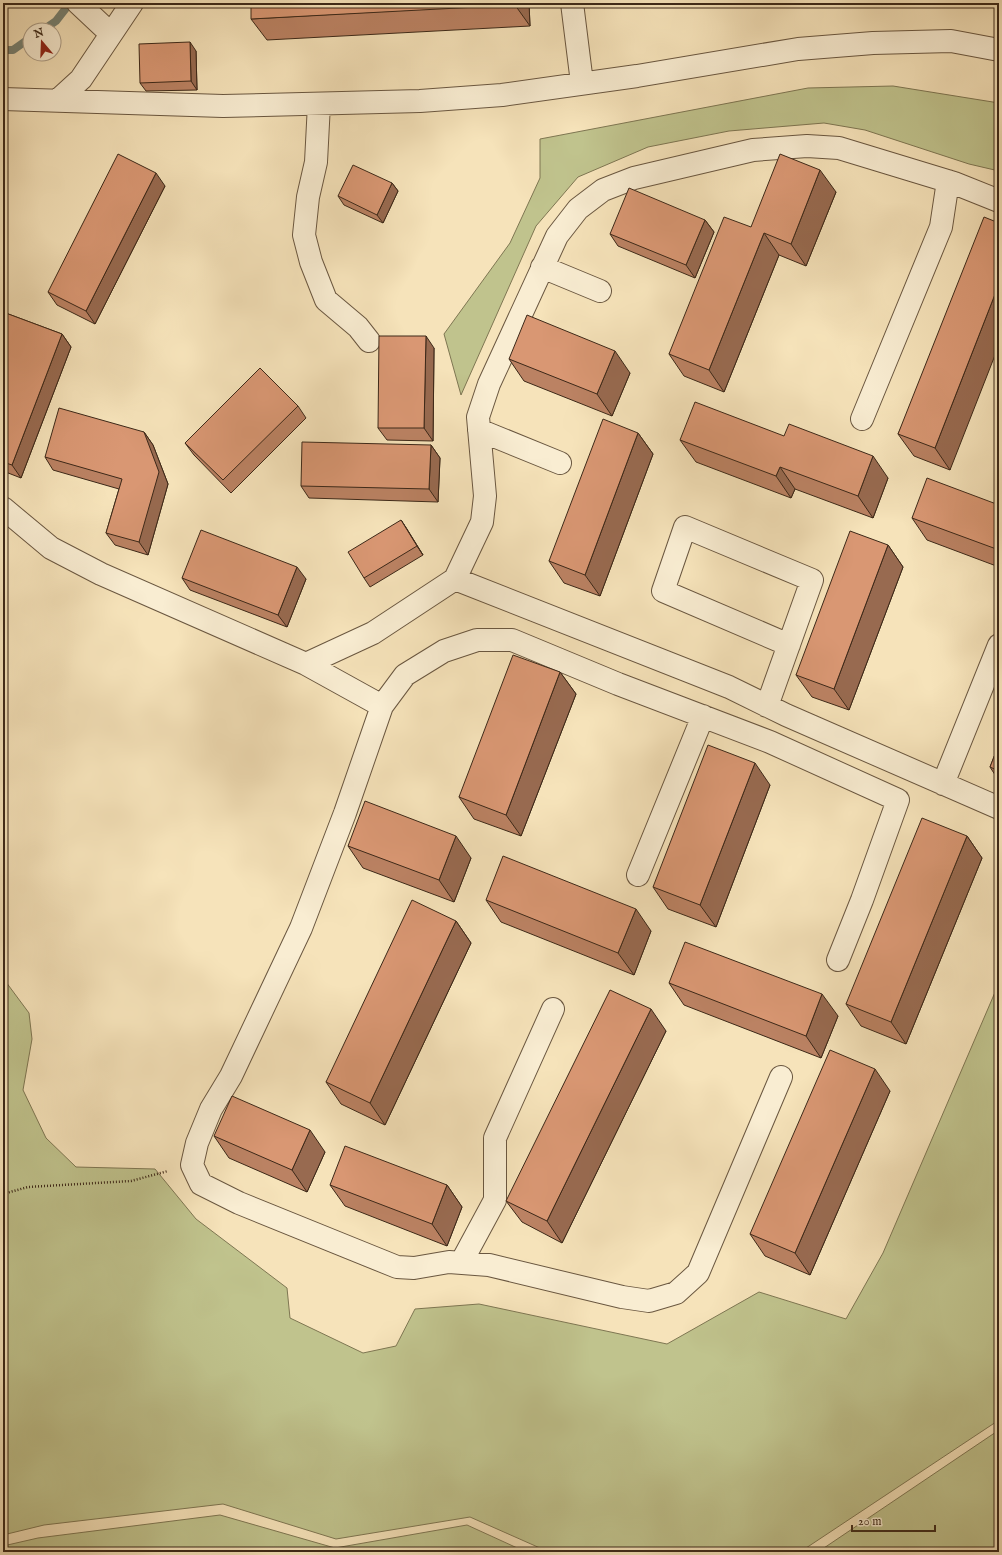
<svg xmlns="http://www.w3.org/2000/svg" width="1002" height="1555" font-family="'IM FELL English',serif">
<rect width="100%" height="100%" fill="#f6e3ba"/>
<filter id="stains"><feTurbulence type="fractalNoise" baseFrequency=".005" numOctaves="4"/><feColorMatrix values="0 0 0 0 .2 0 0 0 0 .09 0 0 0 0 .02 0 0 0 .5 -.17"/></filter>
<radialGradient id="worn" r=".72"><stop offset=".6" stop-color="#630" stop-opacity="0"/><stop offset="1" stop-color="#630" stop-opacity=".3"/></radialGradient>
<!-- green -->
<path fill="#c0c38d" stroke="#7e7652" d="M893,86L999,103V171L969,164L865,130L824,123L729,131L648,147L578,177L536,226L461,395L444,334L510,243L540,178V139L808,88Z
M3,978L29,1013L32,1039L23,1090L46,1138L76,1167L155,1169L196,1219L287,1288L290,1318L363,1353L396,1346L415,1309L479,1304L667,1344L759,1292L846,1319L883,1253L999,983V1420L800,1552H549L470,1517L336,1539L223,1504L44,1525L3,1535Z
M999,1430V1552H818Z
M220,1515L335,1548L467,1525L526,1552H3V1546L38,1538Z"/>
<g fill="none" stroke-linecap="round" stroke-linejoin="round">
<!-- stream -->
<path stroke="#768274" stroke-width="8" d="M43,30L56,21L70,3
M3,50H13L30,38"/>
<defs>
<path id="minor" d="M78,3L111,34
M572,3L582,83
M3,99L223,106L420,101L502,95L637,76L798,49L873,43L951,41L999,50
M58,100L81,79L132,3
M319,104L316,162L308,197L304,235L311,262L326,300L358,327L369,341
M542,267L600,291
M862,419L941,227L948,181
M479,430L560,463
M3,508L51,548L101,574L306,664L382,706
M455,579L729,687L786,715L999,808
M306,664L373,633L455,579L482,522L485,496L478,417L489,384L557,236L578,209L603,190L634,178L753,150L807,146L839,148L954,183L999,201
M767,706L812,580L685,527L663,591L789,645
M943,784L999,645
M638,875L703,716
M781,1077L698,1273L676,1293L649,1301L622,1297L489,1265L449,1262L414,1268L397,1267L239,1203L201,1184L192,1165L197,1143L211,1109L231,1076L301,928L345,813L382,706L405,675L444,651L477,640H512L618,684L770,742L898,800L862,900L838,960
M461,1263L495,1200V1138L553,1009"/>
</defs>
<!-- minor casing -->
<use href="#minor" stroke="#6a5740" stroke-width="24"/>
<!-- path -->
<path stroke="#3c2818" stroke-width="2.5" stroke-dasharray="1 2" stroke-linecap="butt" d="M3,1194L28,1187L131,1181L168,1171"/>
<!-- minor -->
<use href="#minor" stroke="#f9edd2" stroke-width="22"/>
</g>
<!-- wall -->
<path fill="#bb8263" stroke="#3c2818" d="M529,3L530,26L267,40L251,19Z
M614,3H632L614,4Z
M196,51L197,90L146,91L140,83Z
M392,183L398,191L383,223L344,205L338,196Z
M165,186L95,324L57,305L48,292Z
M836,192L806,266L779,255L724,392L684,376L669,354L751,227Z
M705,220L714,232L695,278L618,246L610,234Z
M999,223L950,470L914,456L898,434Z
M3,312L62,334L71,347L21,478L3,471Z
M434,348L433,441L387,440L378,428Z
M509,359L630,373L612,416L524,381Z
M298,406L306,418L231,493L194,455L185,443Z
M144,432L153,445L168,484L148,555L115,545L106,533L119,489L53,470L45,457Z
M638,433L653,454L600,596L564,583L549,561Z
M680,440L888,478L873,518L795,489L791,498L696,462Z
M431,445L440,458L438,502L309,498L301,486Z
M999,505V567L927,540L912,518Z
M401,520L423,555L370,587L364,578Z
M888,545L903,567L849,710L812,697L796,675Z
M182,578L306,579L287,627L190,590Z
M560,672L576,694L521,836L474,819L459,797Z
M999,744V781L990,767Z
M770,785L716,927L668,909L653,887Z
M967,836L982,858L906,1044L861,1026L846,1004Z
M348,846L471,858L454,902L363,868Z
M486,900L651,931L634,975L501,922Z
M456,921L471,943L385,1125L341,1104L326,1082Z
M669,983L838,1016L821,1058L684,1005Z
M666,1031L562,1243L522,1222L506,1201Z
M890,1091L810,1275L765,1256L750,1234Z
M214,1136L325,1152L307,1192L229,1158Z
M330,1185H447L462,1207L447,1246L345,1206Z"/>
<!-- shaded-wall -->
<path fill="#986a50" stroke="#3c2818" d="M515,3H529L530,26L515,5Z
M190,42L196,51L197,90L191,81Z
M820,170L836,192L806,266L791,244Z
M156,173L165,186L95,324L86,311Z
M392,183L398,191L383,223L377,215Z
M705,220L714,232L695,278L686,265Z
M764,233L779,255L724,392L709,370Z
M999,284V345L950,470L935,448Z
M62,334L71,347L21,478L12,465Z
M426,336L434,348L433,441L424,428Z
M615,351L630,373L612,416L597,394Z
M144,432L153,445L168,484L148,555L139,542Z
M638,433L653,454L600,596L585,575Z
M431,445L440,458L438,502L429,489Z
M873,456L888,478L873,518L858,496Z
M780,467L795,489L791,498L776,476Z
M401,520L407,529L423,555L417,546Z
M888,545L903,567L849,710L834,689Z
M297,567L306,579L287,627L278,615Z
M560,672L576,694L521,836L506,815Z
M755,763L770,785L716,927L700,905Z
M456,836L471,858L454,902L439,880Z
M967,836L982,858L906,1044L891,1022Z
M636,909L651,931L634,975L618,953Z
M456,921L471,943L385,1125L370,1103Z
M822,994L838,1016L821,1058L806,1036Z
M651,1009L666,1031L562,1243L547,1221Z
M875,1069L890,1091L810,1275L795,1253Z
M310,1130L325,1152L307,1192L292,1170Z
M447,1185L462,1207L447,1246L432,1224Z"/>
<!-- building -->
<path fill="#d99773" stroke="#3c2818" d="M251,3H515V5L251,19Z
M190,42L191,81L140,83L139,44Z
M118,154L156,173L86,311L48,292Z
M780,154L820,170L791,244L764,233L709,370L669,354L724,217L751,227Z
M353,165L392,183L377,215L338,196Z
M629,188L705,220L686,265L610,234Z
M984,217L999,223V284L935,448L898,434Z
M3,312L62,334L12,465L3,462Z
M527,315L615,351L597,394L509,359Z
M379,336H426L424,428H378Z
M260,368L298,406L223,480L185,443Z
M695,402L784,436L789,424L873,456L858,496L780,467L776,476L680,440Z
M59,408L144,432L159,472L139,542L106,533L122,479L45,457Z
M603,419L638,433L585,575L549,561Z
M302,442L431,445L429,489L301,486Z
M927,478L999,505V550L912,518Z
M401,520L417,546L364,578L348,552Z
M201,530L297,567L278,615L182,578Z
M850,531L888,545L834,689L796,675Z
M513,655L560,672L506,815L459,797Z
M999,744V771L990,767Z
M708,745L755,763L700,905L653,887Z
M365,801L456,836L439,880L348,846Z
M922,818L967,836L891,1022L846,1004Z
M503,856L636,909L618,953L486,900Z
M412,900L456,921L370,1103L326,1082Z
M685,942L822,994L806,1036L669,983Z
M610,990L651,1009L547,1221L506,1201Z
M830,1050L875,1069L795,1253L750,1234Z
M232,1096L310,1130L292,1170L214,1136Z
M345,1146L447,1185L432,1224L330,1185Z"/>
<!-- margin -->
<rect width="1002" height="1555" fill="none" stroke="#f6e3ba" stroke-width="16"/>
<rect x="4" y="4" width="994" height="1547" fill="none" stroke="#3c2818" stroke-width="2"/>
<rect x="8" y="8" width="986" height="1539" fill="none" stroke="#3c2818"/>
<!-- north arrow -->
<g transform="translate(42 42) rotate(341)"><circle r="19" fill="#f9edd2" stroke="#ad9e88"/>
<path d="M0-3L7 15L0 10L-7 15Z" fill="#8f2418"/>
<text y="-6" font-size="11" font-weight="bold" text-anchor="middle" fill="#3c2818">N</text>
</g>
<!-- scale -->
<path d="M852 1525v6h83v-6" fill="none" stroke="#3c2818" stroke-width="2"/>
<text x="858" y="1525" font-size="12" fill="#3c2818" stroke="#f9edd2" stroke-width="3" paint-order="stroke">20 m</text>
<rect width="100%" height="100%" filter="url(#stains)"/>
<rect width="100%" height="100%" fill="url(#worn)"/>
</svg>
